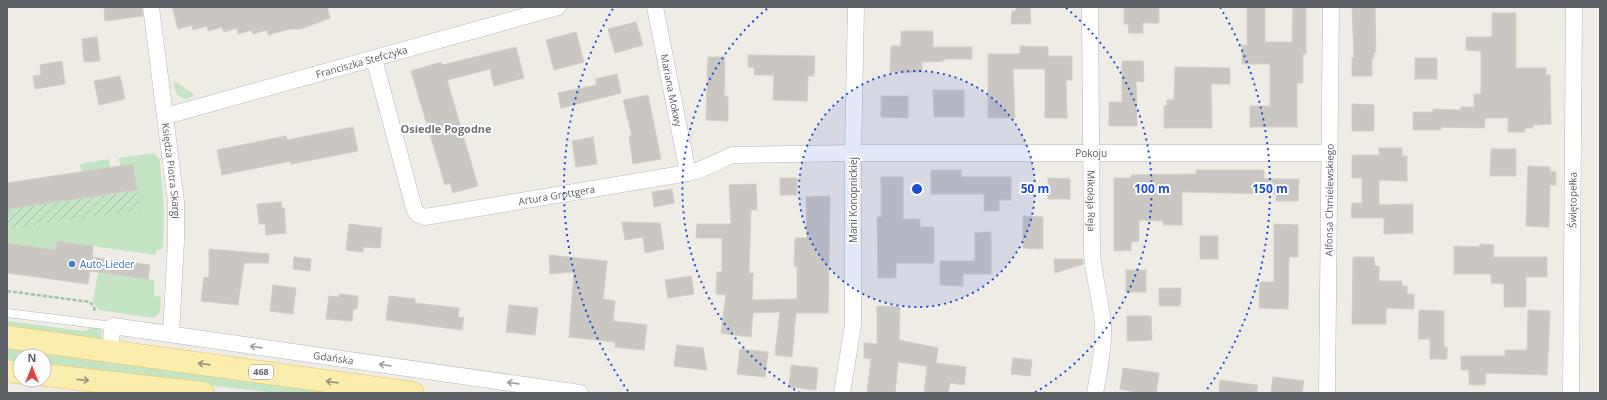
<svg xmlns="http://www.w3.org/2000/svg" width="1607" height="400" font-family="'Open Sans',sans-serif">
<defs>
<pattern id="garden-furrows" width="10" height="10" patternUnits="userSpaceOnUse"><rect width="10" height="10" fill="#c4e5c3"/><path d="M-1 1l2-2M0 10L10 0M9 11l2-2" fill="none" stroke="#a2bda2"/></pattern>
</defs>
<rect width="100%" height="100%" fill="#efece5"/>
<!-- grass -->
<path fill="#c4e5c3" d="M174,81L195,95L187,99C177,98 174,91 174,81Z
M154,153L159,158L160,162L164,209L163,248L156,251V255L57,241L56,250L7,243V229L140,210L133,164L120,166L119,158Z
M109,159L110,167L82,172L80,164Z
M98,272L154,280V296L161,297C160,310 163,319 146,317L99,310L93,302Z
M7,321L84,331L95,327L102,330L101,339L7,327Z
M7,349L46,350L361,393H275L44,366V356H20V364L7,362Z"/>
<!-- garden -->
<path fill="url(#garden-furrows)" d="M137,190L141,210L7,229V209Z"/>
<!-- building -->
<path fill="#cac7c2" stroke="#d3cec4" d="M104,7H142L143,16L105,21Z
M172,7H327L330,18L301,29H290L268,35L267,30L253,34L252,30L238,34L237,28L224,32L222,27L208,31L207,26L193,30L192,25L178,29Z
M1016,7H1030L1031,24H1011L1012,11H1016Z
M1124,7H1159V23H1143V33H1129L1128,24H1124Z
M1247,7H1265V42H1292L1293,7H1306V54H1303V83H1297V127H1250V106H1270V64H1242V45H1247Z
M1352,7H1375L1376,52H1374V58H1372V76H1352V58H1354Z
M1492,13H1516V68H1546V75H1550L1551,124L1533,125V128H1525V132H1508V118H1485L1484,128L1441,127V130H1413V112H1433V109L1461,110V107H1474V94H1481V51L1466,50V37H1492Z
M636,22L643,45L615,53L608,29Z
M901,31H933V47H972V59H944V61L922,62V72H890L891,46H901Z
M576,32L584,62L554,70L546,40Z
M97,37L100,61L84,62L82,39Z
M1020,46L1048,47V56H1072V80H1066L1067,118H1045V69H1013L1015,118H988V54H1020Z
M516,47L524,78L494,86L490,69L447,80L478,186L453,193L450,183L445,185L411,71L441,62L442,65Z
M748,55L815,56L814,76H808L807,101L773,100L774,75H754V67H748Z
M708,57H725L724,96H728V121L706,120Z
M1415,58H1437V79H1415Z
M62,61L65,84L35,89L33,76L41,75L40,65Z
M1122,61H1143L1144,82L1136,81L1137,126H1109V102H1122Z
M1175,67L1230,68V84H1211L1212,128H1164V106H1167V100H1174Z
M617,74L621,93L561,108L558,93L597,85L595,79Z
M120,76L125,99L99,105L94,81Z
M933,90H964V117H934Z
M648,95L661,159L633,164L629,136H632L623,100Z
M881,96H908V118L881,117Z
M1352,104L1374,105V131H1352Z
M353,127L358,151L291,164V161L222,175L217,150L286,136L287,140Z
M593,137L597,164L576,167L572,141Z
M1378,148H1402V156H1407V181L1379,180V205L1413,204V233L1384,234V218H1351L1352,203H1362V178H1352V155H1380Z
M1491,149H1516V176H1490Z
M133,164L137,190L7,209V183Z
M1528,166L1550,167V171L1556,172V185H1550L1549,227L1526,226Z
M931,170H961V177H1011V200H999V211H984V194H931Z
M1196,170H1264V179H1299L1298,201H1276V194L1182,192V225H1163V221L1139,220V241L1131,242V250L1114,251V178H1130L1132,175L1196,174Z
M881,177H903V219H920V227H934V263H896V278H878L877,217H881Z
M780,178H797V195H780Z
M1048,178L1070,179V199H1048Z
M756,184L757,210H751L749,273H753L752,300L797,299V266H794L795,238H807L806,197L830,196L828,313H796L792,357L775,355L780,312L753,313L751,337L721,333L726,295L716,294L717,272H722V238H696L697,224H731L729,185Z
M672,189L674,203L654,207L652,192Z
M281,202L282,208H284L286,233L266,235L265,224H259L257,204Z
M1023,216L1043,217V249L1023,248Z
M622,222L660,223L664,249L645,253L643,237L625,240Z
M349,224L382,228L380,248L363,247V252L346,250Z
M1274,224L1298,225V257H1289L1288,309L1259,308L1260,282H1274Z
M991,232V274H963V286L940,285V261H975V233Z
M1200,236H1218V259H1200Z
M57,241L93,246L92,257L150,265L148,279L90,271L88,284L7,273V243L56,250Z
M1480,244L1494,245L1493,257H1547V277H1526V307H1504V284L1491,283V274H1454V246L1480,247Z
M209,249L269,254L268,263H244L238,305L201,301L204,277L209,278Z
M549,255L607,261L603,299L615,301L613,321L647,325L644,350L615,347V342L569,337L574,272L550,274Z
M294,257L311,259L310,271L293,269Z
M1353,257H1374L1375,266H1379V281H1402V286H1407V294H1414V309L1386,308V324H1352Z
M1054,259H1083V264L1055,273Z
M1126,270H1146V292H1126Z
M691,276L694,294L668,298L665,280Z
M273,285L296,288L293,314L270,311Z
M1159,288H1181L1180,306H1159Z
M339,294L358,296L357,309H353L352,321L326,319L329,296L339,297Z
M389,296L415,299V303L459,308L458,317L464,318L462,330L386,320Z
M509,305L538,308L535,335L506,332Z
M877,306L900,307L899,340L938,348L936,363L966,367L964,385L950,383L948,393H924L927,366L898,362L895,393H867L871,359L864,358V343L877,344Z
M1419,310L1444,311V347H1447V359H1430V339H1418Z
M1528,310L1550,311L1547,375L1486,373L1485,385H1469V370H1461V356H1505V350H1527Z
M1127,316H1151L1152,340L1127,341Z
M677,345L703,348L707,370L674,366Z
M740,349L768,352L765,377L737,374Z
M1013,358L1032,360L1030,376L1011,374Z
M791,365L818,368L816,390L789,387Z
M1123,368L1159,373L1156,393H1141L1120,389Z
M1273,377L1304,381L1302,393H1271Z
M1220,380L1257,385V393H1219Z"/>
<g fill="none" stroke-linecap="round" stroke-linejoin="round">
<defs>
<path id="lane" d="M7,313L113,326"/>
<g id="street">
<path id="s1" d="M151,7L176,202V241L171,334"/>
<path id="s2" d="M655,7L688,173"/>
<path id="s3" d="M1090,7L1092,254C1094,278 1101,301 1103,325C1104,348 1099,371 1095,393"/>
<path id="s4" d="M374,59L414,208L417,214L425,217L688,173C704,170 718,161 733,155L853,153H1329"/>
<path id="s5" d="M166,116L558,7"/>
<path id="s6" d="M109,351L113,326L580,393"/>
<path d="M842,393L853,325V153L856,7"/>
<path id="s7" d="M1327,393L1331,7"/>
<path id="s8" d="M1571,393L1574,7"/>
</g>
<path id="primary" d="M7,337L413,393
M7,371L20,373
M44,375L203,393"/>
</defs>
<!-- lane casing -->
<use href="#lane" stroke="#b6b8bb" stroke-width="9"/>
<!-- street casing -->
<use href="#street" stroke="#b6b8bb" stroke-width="17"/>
<!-- primary casing -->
<use href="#primary" stroke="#ebc163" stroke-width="23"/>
<!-- path -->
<path stroke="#9bc3a6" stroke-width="2.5" stroke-dasharray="4 2" stroke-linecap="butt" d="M7,291L90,302L94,307L95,313"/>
<!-- lane -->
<use href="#lane" stroke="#fff" stroke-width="8"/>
<!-- street -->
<use href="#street" stroke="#fff" stroke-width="16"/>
<!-- primary -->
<use href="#primary" stroke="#fbedae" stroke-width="22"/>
</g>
<!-- one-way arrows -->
<defs><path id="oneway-shaft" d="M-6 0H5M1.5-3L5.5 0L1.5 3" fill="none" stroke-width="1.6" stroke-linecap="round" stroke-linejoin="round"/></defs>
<g stroke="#9ea0a3">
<use href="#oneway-shaft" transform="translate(256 347) rotate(-172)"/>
<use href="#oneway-shaft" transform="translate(385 365) rotate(-172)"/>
<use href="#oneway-shaft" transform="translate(513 383) rotate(-172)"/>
</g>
<g stroke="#94927f">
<use href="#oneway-shaft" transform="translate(204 364) rotate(-172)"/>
<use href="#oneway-shaft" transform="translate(83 380) rotate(6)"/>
<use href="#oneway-shaft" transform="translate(332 382) rotate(-172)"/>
</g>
<!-- distance rings -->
<circle cx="917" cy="189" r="118" fill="#1d4ed8" fill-opacity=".12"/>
<g fill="none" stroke="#1d4ed8" stroke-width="2" stroke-dasharray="2 4">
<circle cx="917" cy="189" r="118"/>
<path d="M800 393A235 235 0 0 1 768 8M1066 8A235 235 0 0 1 1034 393"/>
<path d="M628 391A353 353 0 0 1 614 7M1220 7A353 353 0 0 1 1206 391"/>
</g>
<!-- markers -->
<circle fill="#3f7fe0" stroke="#fff" stroke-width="1.5" cx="72" cy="264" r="4"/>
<g text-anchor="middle" stroke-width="4" stroke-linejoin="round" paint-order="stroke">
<!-- shield labels -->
<rect fill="#fff" stroke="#8e9093" stroke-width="1" x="249" y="365" width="24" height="14" rx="3"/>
<g font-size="9" font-weight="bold" fill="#5d6165">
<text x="261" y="375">468</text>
</g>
<!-- street labels -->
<g font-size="10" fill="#5d6165" stroke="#fff">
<text dy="4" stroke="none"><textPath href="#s5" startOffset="203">Franciszka Stefczyka</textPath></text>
<text dy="4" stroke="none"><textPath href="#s2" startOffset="85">Mariana Mokwy</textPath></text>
<text dy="4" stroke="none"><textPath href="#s4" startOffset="843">Pokoju</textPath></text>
<text dy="4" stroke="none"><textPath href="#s1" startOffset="165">Księdza Piotra Skargi</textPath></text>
<text dy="4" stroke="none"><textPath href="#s4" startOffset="303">Artura Grottgera</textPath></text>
<text transform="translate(853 200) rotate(-90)" y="4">Marii Konopnickiej</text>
<text dy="4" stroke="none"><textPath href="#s7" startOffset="193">Alfonsa Chmielewskiego</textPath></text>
<text dy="4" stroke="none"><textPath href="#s8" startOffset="193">Świętopełka</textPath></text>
<text dy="4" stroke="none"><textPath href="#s3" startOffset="194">Mikołaja Reja</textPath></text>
<text dy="4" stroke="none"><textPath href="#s6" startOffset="248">Gdańska</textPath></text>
</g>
<!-- shop labels -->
<g font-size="10" fill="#366cbe" stroke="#fff" text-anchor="start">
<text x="80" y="268">Auto-Lieder</text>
</g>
<!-- neighbourhood labels -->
<g font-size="11" font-weight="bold" fill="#6e7377" stroke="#fff">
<text x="446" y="133">Osiedle Pogodne</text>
</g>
</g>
<circle cx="917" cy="189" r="6" fill="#1d4ed8" stroke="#fff" stroke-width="2"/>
<g font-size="12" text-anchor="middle" font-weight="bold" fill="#1d4ed8" stroke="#fff" stroke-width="4" stroke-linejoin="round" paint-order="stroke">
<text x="1035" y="193">50 m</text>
<text x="1152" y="193">100 m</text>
<text x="1270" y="193">150 m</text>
</g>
<!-- border -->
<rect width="1607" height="400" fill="none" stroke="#5d6165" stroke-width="16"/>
<!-- north arrow -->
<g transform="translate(32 368)"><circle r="19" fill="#ffffff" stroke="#bec0c1"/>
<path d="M0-3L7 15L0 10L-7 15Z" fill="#e14239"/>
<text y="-6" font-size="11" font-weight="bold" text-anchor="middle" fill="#5d6165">N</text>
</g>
</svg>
